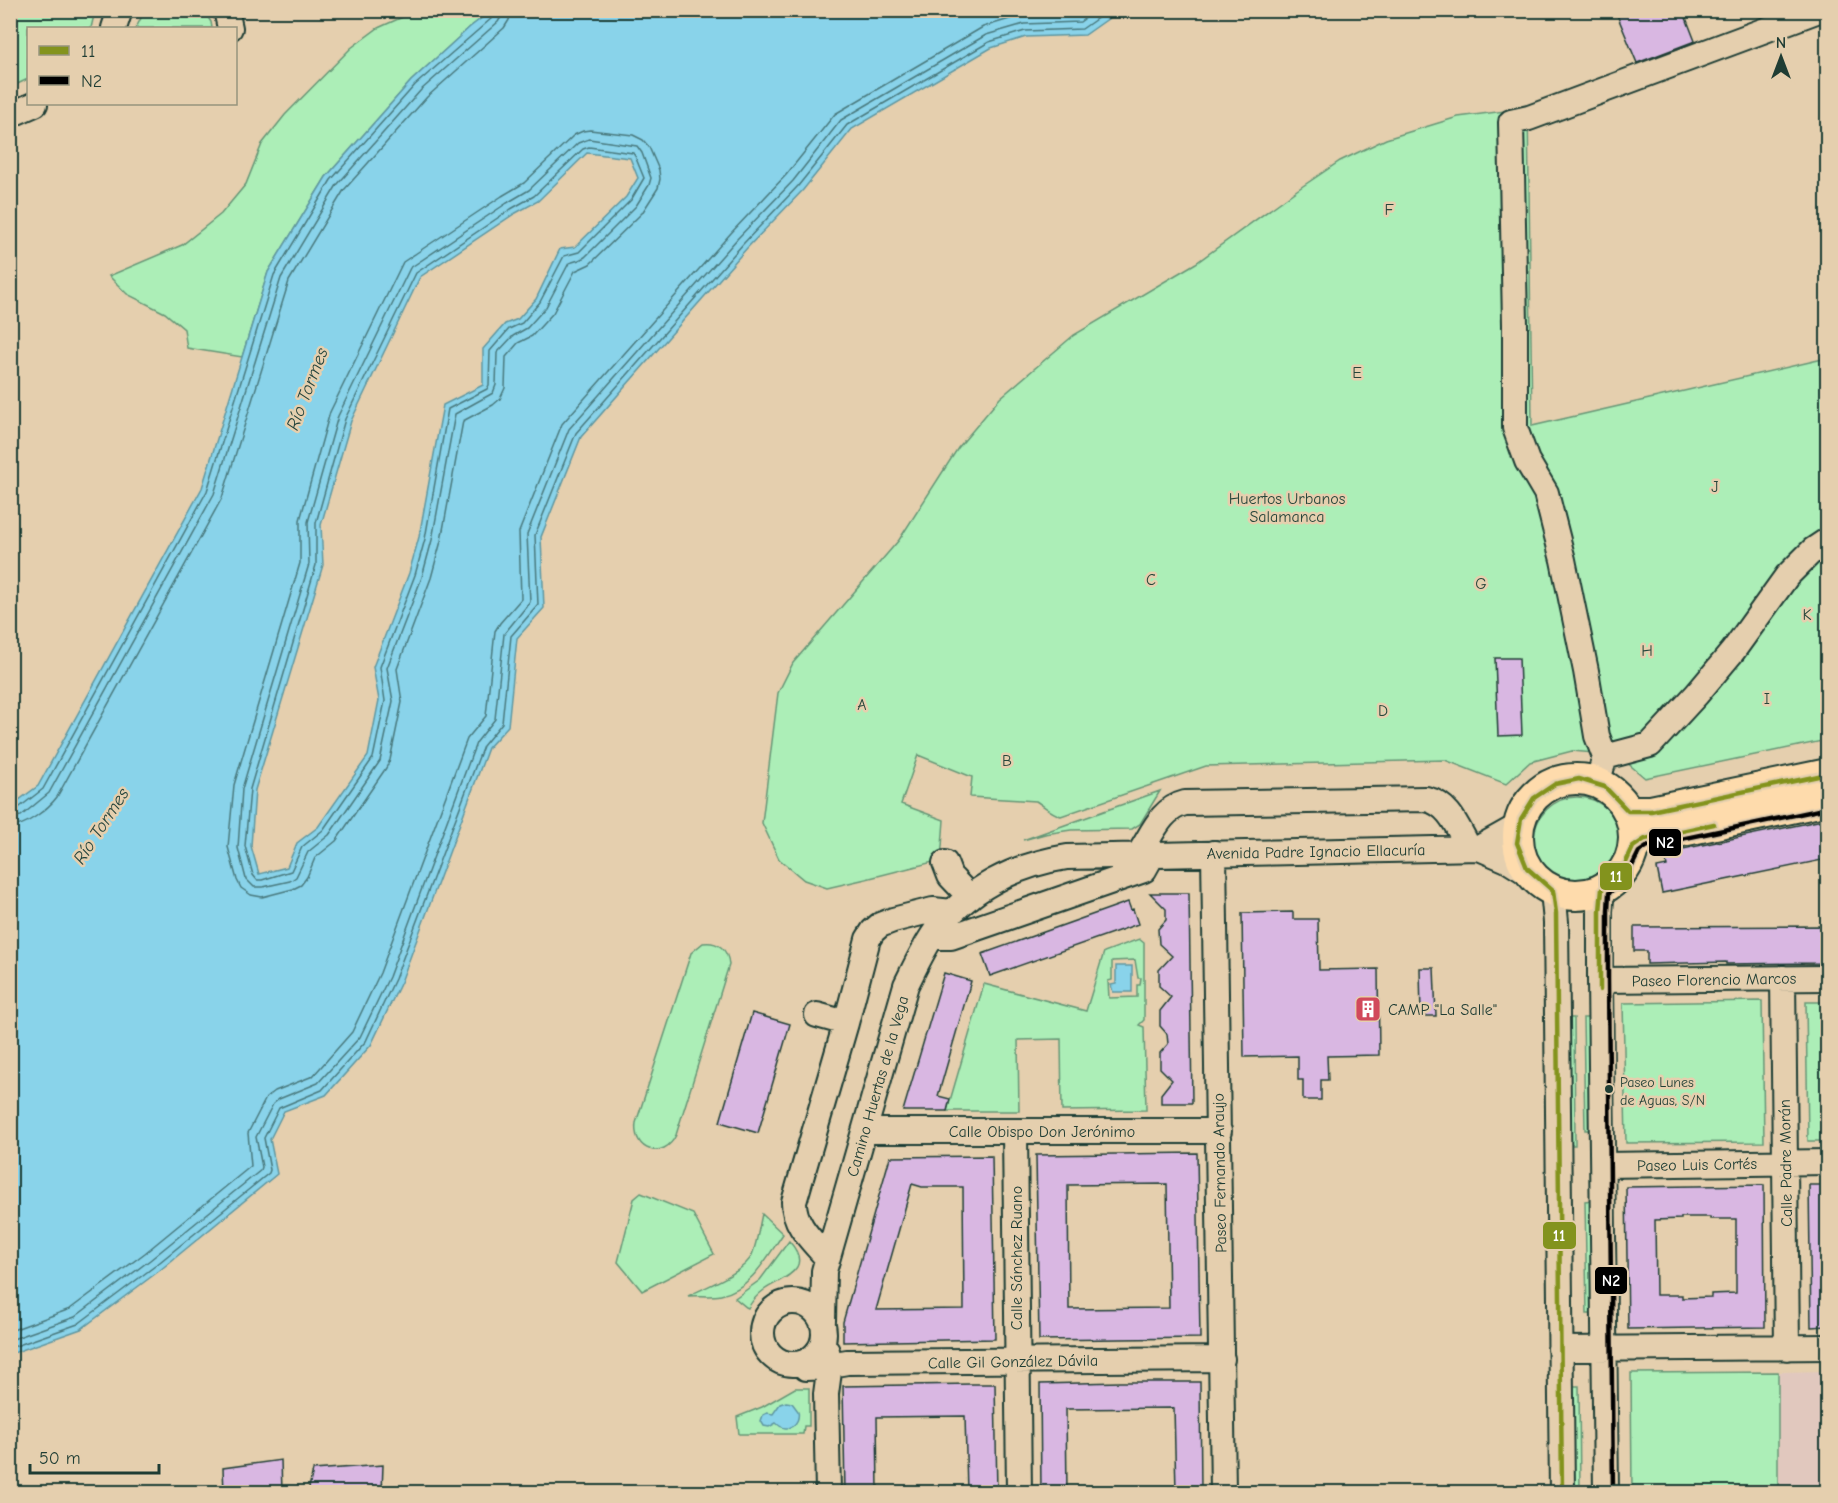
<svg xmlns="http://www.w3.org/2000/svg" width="1838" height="1503" font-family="'Comic Neue',sans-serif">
<rect width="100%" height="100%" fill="#e5cfae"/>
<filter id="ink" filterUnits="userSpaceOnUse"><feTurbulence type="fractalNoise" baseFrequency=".0167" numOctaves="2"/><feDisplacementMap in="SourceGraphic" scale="12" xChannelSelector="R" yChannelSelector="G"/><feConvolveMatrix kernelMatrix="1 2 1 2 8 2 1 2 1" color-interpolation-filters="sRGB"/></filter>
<g filter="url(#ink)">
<!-- built -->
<path fill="#e1c8be" d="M1827,1371V1492H1778V1372Z"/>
<!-- green -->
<path fill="#aceeb7" stroke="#669676" stroke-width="1.5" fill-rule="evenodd" d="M145,10L204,11L211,22L212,28H136Z
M10,11L11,10L95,11L91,28H28V79L11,87Z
M416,11H491L470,27L411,81L326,177L268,272L242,357L187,348L184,329L165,313L127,294L109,276L182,245L221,214L246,184L262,144L285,115L351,48L378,28Z
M1528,108L1532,426L1827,358V740L1645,778L1626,762L1606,754L1572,751L1530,762L1506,784L1445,760L1206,766L1061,816C1052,814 1044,806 1036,801L970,797L972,777L918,755L901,804L944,820L941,860L866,879L827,888L804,880L779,859L762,823L778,693L793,663L899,540L958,448L1000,398L1074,335L1196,263L1297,190L1340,161L1386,139L1458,117Z
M1160,791L1140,824L1132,829L1071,830L1045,834L1023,840Z
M1534 840a43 43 0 1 1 86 0a43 43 0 1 1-86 0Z
M1139,939L1144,943V1020L1139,1025L1144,1027L1146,1110L1062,1111L1061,1039L1018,1040L1019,1111H947L984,984L1086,1011L1104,952ZM1135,960L1138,978H1141L1140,985H1137V997L1109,998L1108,981L1112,980V961Z
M703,943C718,941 728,949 729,965L676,1135C664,1161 632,1151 636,1123L691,953Z
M1762,1001L1764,1142L1626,1143L1623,1003Z
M1806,1002H1827V1141H1808Z
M1566,1018H1574L1575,1145H1567Z
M1583,1018H1592L1593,1130H1585Z
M641,1193L693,1214L714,1254L642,1291L618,1262L634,1199Z
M1594,1200L1595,1314H1587L1585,1201Z
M762,1214L783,1234C767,1257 751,1289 721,1295C710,1297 698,1295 688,1296C705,1287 744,1273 752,1255C757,1243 759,1227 762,1214Z
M789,1241C815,1270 783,1277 764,1290C757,1295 752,1301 748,1308L746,1307L735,1298L760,1280Z
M1778,1372V1492H1632L1631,1373Z
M1570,1386H1579L1580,1492H1572Z
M795,1388H809V1426H804L803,1434H739L737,1417L762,1407Z"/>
<!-- water -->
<path fill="#89d3ea" stroke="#5f97a1" stroke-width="1.5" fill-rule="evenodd" d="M491,11H1119L1085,35L1026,37L991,48L852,129L803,190L747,248L581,437L541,537L544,608L517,638L508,726L488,748L401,982L371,1045L326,1095L284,1111L270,1139L277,1174L159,1271L81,1329L13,1353L11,1361V806L38,786L202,488L268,272L326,177L411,81L470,27ZM587,153L630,158L638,178L626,197L575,247L560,249L536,299L518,319L505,324L483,349V385L443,405L419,537L409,573L373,667L379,700L368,756L318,827L297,843L287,867L259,874L251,846L255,790L323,565L321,525L351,421L420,277L514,214L538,201Z
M1116,966H1132V992H1113L1111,985L1116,984Z
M786,1402L792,1403L798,1411C801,1425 787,1434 776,1423L769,1427L764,1426L761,1421L763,1415L767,1413L773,1414L780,1404Z"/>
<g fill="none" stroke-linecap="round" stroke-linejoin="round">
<!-- shore -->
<path stroke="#49797d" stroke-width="1.5" d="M590,130L633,135L643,140L649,147L659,170L660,179L658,188L642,213L590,264L575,271L553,313L532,336L518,343L506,357L505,388L500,399L493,405L463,421L441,541L431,578L397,669L402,702L390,760L386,768L336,841L315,858L307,877L301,885L293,889L262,897L251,895L241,888L237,880L228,847L234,785L300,563V520L330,412L403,262L502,196L524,183L574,135L583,131Z
M589,139L637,146L642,153L651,178L649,185L636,206L585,257L579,260L569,263L546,307L527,328L513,336L497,353L496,385L493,393L455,414L432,540L422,577L387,668L393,701L380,761L329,835L308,852L296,877L290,881L263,887H254L246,879L238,848L242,789L309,564L308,522L338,416L410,268L507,203L529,190L578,143Z
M589,147L633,153L635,156L644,178L631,200L579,252L564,256L540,302L522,323L509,329L490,351L489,385L487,389L448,409L425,539L415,575L380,667L385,701L373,758L323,830L302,847L291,871L262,880H257L253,875L245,846L250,789L316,565V523L345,419L416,273L511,209L534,196L583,149Z
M10,811L16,810L43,789L207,491L274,275L331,180L415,85L492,18L494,10
M10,818L21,816L49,793L214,494L281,278L337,185L421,90L498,22L501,17L502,10
M10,827C25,827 48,809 57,797L222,498L289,281L344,190L427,97L504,28L509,20L511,10
M10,1331L70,1309L145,1253L251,1166L248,1133L266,1098L275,1091L313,1076L352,1032L380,973L467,739L486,716L495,631L500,623L521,599L519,532L562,424L731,233L786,175L835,114L983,27L1023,15L1076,13L1080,10
M10,1340L75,1317L150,1260L261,1170L262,1167L256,1137L273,1104L279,1099L318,1083L360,1037L389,977L476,743L495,719L504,634L530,602L527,534L569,429L737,239L793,181L841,120L986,35L1024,24L1080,22L1096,10
M10,1348L78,1324L155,1266L269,1173L270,1170L264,1138L279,1108L322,1090L366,1041L395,979L483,746L502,723L511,636L538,605L535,535L576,433L743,244L798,186L847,125L989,42L1025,31L1082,29L1109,10"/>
</g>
<!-- building -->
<path fill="#d9b7e2" stroke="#1f3d34" stroke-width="1.5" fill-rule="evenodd" d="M1615,10H1683L1695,41L1637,63Z
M1495,658H1519L1522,735L1498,736Z
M1827,819V859L1662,893L1657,868L1667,866L1664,853Z
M1150,893H1189L1192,1103H1161V1094L1172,1080L1160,1068V1053L1168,1044L1167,1034L1160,1026V1011L1171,997L1159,986V970L1172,956L1159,944L1158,929L1166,920V909Z
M1128,902L1131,910L1133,909L1138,924L990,976L982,954Z
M1293,912V919H1318L1319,970L1378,969L1379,1055L1327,1056L1328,1080H1321V1100H1303V1080H1298V1056L1244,1057L1242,913Z
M1827,926V949H1821L1822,963L1726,964V962L1647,964V951H1634V927Z
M1420,968H1434L1436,1016H1421Z
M944,973L971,981L938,1096L950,1099L947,1111H903Z
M752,1013L790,1024L758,1133L720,1122Z
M1197,1153L1200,1338L1039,1340L1036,1155ZM1167,1184L1169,1308L1069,1309L1068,1185Z
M992,1156L995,1339L843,1342V1322L890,1157ZM912,1184L922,1187H963L964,1309L876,1310Z
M1764,1185L1765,1327L1628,1329L1626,1187ZM1681,1217H1710V1219H1736V1293L1711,1294V1297L1682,1298V1295H1656L1655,1220L1681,1219Z
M1809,1185H1827V1326L1811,1327Z
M1120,1382H1200L1201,1492H1176L1174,1408L1066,1409L1067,1492H1041L1040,1384Z
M972,1384H995L997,1492H967L965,1416L877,1417L878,1492H845L843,1386Z
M281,1460L282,1492H224L223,1468Z
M383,1465L382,1492H308L313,1470Z"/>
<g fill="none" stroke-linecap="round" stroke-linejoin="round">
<defs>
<path id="minor" d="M226,10L230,28
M114,28L120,10
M10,115L35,104
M1605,757L1650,745L1697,694L1733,651L1787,576L1813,550L1828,540
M1597,783L1605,757L1597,736L1586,671L1563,560L1546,493L1527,461L1515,428V324L1511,122L1529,118L1819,10
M1479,848L1507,860L1531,875
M1214,853L1223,1492
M1139,854C1152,835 1160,809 1185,803L1426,799C1450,804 1458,829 1469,848
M945,863L950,876L970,897
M1602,889L1600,911V980L1606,1492
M1553,891L1556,922L1562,1492
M932,937H951L1144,870L1153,854
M1783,978L1787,1348
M1600,980L1828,978
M817,1015L846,1023
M865,1131H1219
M1015,1132L1019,1492
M1603,1165L1828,1162
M827,1258C813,1241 794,1226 794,1202L846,1023L868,939L873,931L880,925L893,920L933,910L952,912
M762 1333a31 31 0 1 1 62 0a31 31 0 1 1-62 0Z
M823,1321L824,1271L906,985C915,967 923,949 935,932C967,889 1015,865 1067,857L1479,848L1518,826
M1560,1349L1828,1347
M827,1351L830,1364L826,1394L828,1492
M806,1368C821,1368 833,1364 847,1362L1222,1359"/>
<path id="major" d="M1518 837a58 58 0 1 1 116 0a58 58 0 1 1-116 0Z
M1628,811H1651L1828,774
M1633,847L1645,839L1654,837L1828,800"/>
</defs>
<!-- minor casing -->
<use href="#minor" stroke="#1f3d34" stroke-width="28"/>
<!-- major casing -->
<use href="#major" stroke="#1f3d34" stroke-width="34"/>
<!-- minor -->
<use href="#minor" stroke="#e5cfae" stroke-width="24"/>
<!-- major -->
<use href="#major" stroke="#fedbac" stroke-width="30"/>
<defs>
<path id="bus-1" d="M1600,990V911L1602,889L1622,871L1633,847L1645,839L1714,824
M1562,1492L1556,913L1553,891L1527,868L1517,843L1521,819L1534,798L1555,784L1579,779L1605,787L1628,811H1651L1828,774"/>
<path id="bus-2" d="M1613,1492L1608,980V911L1609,893L1627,876L1639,852L1648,846L1828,808"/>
</defs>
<!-- bus-1 casing -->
<use href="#bus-1" stroke="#e5cfae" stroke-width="9"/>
<!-- bus-2 casing -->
<use href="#bus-2" stroke="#e5cfae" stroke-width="9"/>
<!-- bus-1 -->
<use href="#bus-1" stroke="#83931d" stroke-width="4.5"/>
<!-- bus-2 -->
<use href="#bus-2" stroke="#000" stroke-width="4.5"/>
</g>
</g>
<!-- icons -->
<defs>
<symbol id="building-square" viewBox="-11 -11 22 22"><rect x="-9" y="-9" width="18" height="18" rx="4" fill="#d1495b" stroke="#e5cfae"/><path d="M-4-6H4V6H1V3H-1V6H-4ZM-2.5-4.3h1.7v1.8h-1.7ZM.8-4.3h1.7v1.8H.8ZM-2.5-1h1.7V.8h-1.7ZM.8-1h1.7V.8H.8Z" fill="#fff"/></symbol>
</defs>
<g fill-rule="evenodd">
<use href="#building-square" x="1353" y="994" width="30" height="30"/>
</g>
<!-- markers -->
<circle fill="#1f3d34" stroke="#e5cfae" stroke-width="2" cx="1609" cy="1089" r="5"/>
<g text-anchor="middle" stroke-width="5" stroke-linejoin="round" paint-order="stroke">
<!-- bus labels -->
<g font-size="14" fill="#1f3d34" stroke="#e5cfae" text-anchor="start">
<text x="1620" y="1087">Paseo Lunes<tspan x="1620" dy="18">de Aguas, S/N</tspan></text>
</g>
<!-- park labels -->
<g font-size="16" fill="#26463b" stroke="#e5cfae">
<text x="1389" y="215">F</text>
<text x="1357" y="378">E</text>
<text x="1715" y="492">J</text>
<text x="1287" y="504">Huertos Urbanos<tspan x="1287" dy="18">Salamanca</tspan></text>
<text x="1151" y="585">C</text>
<text x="1481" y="589">G</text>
<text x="1807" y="620">K</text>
<text x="1647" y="656">H</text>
<text x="1767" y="704">I</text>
<text x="862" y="710">A</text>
<text x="1383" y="716">D</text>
<text x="1007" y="766">B</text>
</g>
<!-- street labels -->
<g font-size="16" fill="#1f3d34" stroke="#e5cfae">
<text transform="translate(1316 851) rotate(-1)" y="6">Avenida Padre Ignacio Ellacuría</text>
<text transform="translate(1714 979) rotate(-1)" y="6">Paseo Florencio Marcos</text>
<text transform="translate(877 1086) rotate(-74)" y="6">Camino Huertas de la Vega</text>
<text x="1042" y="1137">Calle Obispo Don Jerónimo</text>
<text transform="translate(1785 1163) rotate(-91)" y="6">Calle Padre Morán</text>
<text transform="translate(1697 1164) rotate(-1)" y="6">Paseo Luis Cortés</text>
<text transform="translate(1219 1173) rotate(-91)" y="6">Paseo Fernando Araujo</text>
<text transform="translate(1016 1258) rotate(-90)" y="6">Calle Sánchez Ruano</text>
<text transform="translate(1013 1361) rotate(-1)" y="6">Calle Gil González Dávila</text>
</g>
<!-- poi labels -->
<g font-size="16" fill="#1f3d34" stroke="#e5cfae" text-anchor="start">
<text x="1388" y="1015">CAMP "La Salle"</text>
</g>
<!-- water labels -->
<g font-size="18" font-style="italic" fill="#24443d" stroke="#e5cfae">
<text transform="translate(307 389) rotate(-69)" y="6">Río Tormes</text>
<text transform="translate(101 826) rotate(-57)" y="6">Río Tormes</text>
</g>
</g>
<g stroke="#e5cfae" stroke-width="2">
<rect x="1648" y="828" width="34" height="29" rx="6" fill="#000"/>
<rect x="1599" y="862" width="34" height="29" rx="6" fill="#83931d"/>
<rect x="1542" y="1221" width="35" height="29" rx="6" fill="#83931d"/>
<rect x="1594" y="1266" width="34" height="29" rx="6" fill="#000"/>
</g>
<g font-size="16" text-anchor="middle" font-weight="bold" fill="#fff">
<text x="1665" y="848">N2</text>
<text x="1616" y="882">11</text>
<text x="1559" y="1241">11</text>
<text x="1611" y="1286">N2</text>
</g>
<!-- margin -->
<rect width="1838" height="1503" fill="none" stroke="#e5cfae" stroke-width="36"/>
<rect x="18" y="18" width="1802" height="1467" fill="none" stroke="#1f3d34" stroke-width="2" filter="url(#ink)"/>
<!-- legend -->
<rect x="27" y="27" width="210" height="78" fill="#e5cfae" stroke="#96957d" stroke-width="1.5"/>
<rect x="39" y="46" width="30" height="9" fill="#83931d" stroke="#96957d" stroke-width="1.5"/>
<text x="81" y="57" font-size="18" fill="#1f3d34">11</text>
<rect x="39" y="76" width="30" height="9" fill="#000000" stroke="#96957d" stroke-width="1.5"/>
<text x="81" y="87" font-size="18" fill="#1f3d34">N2</text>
<!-- north arrow -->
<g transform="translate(1781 57)" stroke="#e5cfae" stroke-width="4.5" paint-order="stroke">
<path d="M0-4.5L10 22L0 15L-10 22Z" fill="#1f3d34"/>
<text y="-9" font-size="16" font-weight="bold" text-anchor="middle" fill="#1f3d34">N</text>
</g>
<!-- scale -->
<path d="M30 1464v9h129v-9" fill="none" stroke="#1f3d34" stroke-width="3"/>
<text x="39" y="1464" font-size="18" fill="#1f3d34" stroke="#e5cfae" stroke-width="4.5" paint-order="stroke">50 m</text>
</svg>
